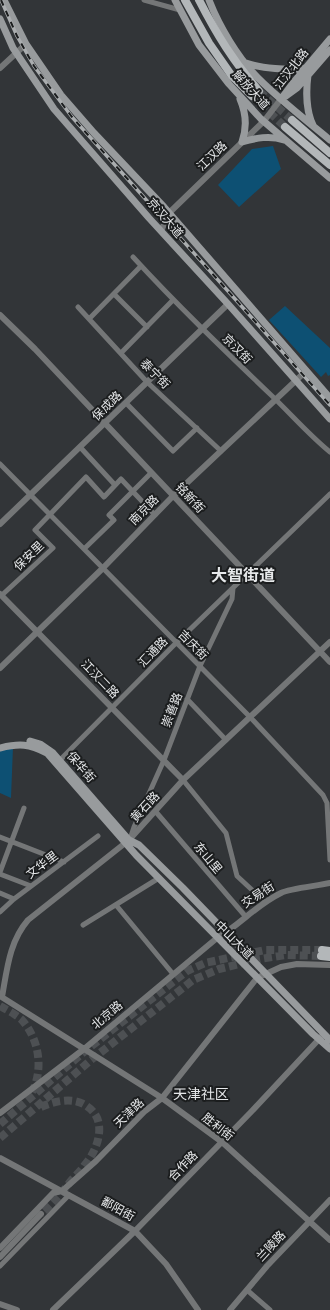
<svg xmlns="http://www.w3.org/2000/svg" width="330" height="1310" font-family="'Archivo Narrow','Noto Sans SC',sans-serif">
<rect width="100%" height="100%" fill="#323538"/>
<!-- green -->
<path fill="#0d5073" d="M273,146L281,169L239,207L218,185L252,149Z
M285,306L330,348V375L328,376L326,372L321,377L269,320Z
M13,747L11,798L0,793V750Z"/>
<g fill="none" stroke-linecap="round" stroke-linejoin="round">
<!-- primary-tunnel -->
<path stroke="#4d5053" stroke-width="8" stroke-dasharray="8 4" stroke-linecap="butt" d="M259,91L292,120
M252,96L285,127
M0,1006C7,1010 15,1014 21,1019C39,1038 44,1069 32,1092
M41,1107C55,1101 74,1096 88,1107C108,1121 98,1150 84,1166C80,1172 74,1177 70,1182C61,1194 52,1204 41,1214
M0,1124L84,1052L187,971L205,963L265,950H322
M0,1138L91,1060L193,980L219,969L260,959L286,955L321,956"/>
<!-- minor -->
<path stroke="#747677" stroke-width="5" d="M144,0L180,10
M133,257C177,305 224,350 271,395C291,414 309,435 330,452
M114,294L147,327
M78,307L147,382L221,451
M89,319L141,266
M121,353L173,300
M126,403L173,451L197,428
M80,447L115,485
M0,464L250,717L323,795L327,803L330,860
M84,549L114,520L109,515L151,473
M2,595L53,548L35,530L86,477L104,497L121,479L155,515
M187,699L226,740
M60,760L176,643L330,494
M183,780L226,833L237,876L265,902
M156,812L246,917
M0,837L64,862
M130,839L134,827L164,760L200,666L232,599L233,588
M0,872L24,808
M0,874L31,886
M0,893L14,899
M116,905L173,974
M0,912L14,899L98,836
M83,925L159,878
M0,1266L69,1195
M247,1290L270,1310"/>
<!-- tertiary -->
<path stroke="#747677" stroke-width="6" d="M0,68L26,44
M161,231L169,213L264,121L281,99
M0,315L35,349L330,662
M0,524L228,304
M0,594L183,780
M0,668L103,568L173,496L306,371
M0,996L162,1098L222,1142L330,1240
M2,997C7,970 9,942 28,920L129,840L183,780L330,642
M0,1113L84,1049L217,938C240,925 256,905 281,893C291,888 318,886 330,883
M0,1158L135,1231L166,1264L198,1310
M0,1248L53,1193L62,1191L96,1161L145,1111L162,1098L257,978L281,967L297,964L330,965
M0,1257L41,1214
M0,1304L17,1310
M53,1310L135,1231L251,1112L321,1037
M230,1310L267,1266L330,1200"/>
<!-- secondary -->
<path stroke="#989b9d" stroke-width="7" d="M4,0L26,44L61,95L94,133L164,207L330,398
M175,0L199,45L229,84L261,119L330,178
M209,0C219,26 238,58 258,78C280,100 306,120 330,140
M0,19L13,48L54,109L149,218L228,304L330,419
M246,63C260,68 290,71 305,68
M308,75C306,90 306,111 313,125
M286,96L297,88L330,50
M240,99C246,113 247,128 242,142C256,138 270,135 284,140
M281,99L293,83L330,39
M30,741L40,744L53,753L129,840L139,845L183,888L330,1040
M0,748C20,743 29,744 47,753L136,855L313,1034L330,1049"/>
<!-- primary -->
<path stroke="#b3b7b9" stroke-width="8" d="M185,0L209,43L232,76L252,96
M199,0C217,35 233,61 259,91
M292,120L330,153
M285,127L330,165
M322,950L330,951
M321,956L330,957"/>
<defs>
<path id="rail" d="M1,0L17,36L34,66L72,117L330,405"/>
</defs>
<!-- rail casing -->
<use href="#rail" stroke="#aaadaf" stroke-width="3.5"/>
<!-- rail -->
<use href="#rail" stroke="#1b1d1e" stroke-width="2" stroke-dasharray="6" stroke-linecap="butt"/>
</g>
<g text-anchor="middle" stroke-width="4" stroke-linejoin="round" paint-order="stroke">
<!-- street labels -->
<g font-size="12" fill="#e6e8ea" stroke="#1b1d1e">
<text transform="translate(291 69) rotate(-52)" y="4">江汉北路</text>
<text transform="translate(251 90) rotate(48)" y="4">解放大道</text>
<text transform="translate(212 156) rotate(-44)" y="4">江汉路</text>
<text transform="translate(165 218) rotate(49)" y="4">京汉大道</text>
<text transform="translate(237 349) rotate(45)" y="4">京汉街</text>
<text transform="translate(155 374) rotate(45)" y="4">泰宁街</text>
<text transform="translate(107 406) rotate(-44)" y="4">保成路</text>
<text transform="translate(190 498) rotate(47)" y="4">铭新街</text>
<text transform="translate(144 510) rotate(-46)" y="4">南京路</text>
<text transform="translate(29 556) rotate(-44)" y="4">保安里</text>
<text transform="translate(193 645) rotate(45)" y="4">吉庆街</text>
<text transform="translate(153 652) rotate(-46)" y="4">汇通路</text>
<text transform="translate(100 679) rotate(46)" y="4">江汉二路</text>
<text transform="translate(172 710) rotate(-69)" y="4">崇善路</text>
<text transform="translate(81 767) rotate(49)" y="4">保华街</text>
<text transform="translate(145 807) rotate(-47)" y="4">黄石路</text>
<text transform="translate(208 858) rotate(50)" y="4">东山里</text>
<text transform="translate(42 865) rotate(-37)" y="4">文华里</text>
<text transform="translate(258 895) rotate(-33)" y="4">交易街</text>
<text transform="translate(234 940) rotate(45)" y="4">中山大道</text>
<text transform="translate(107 1015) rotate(-40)" y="4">北京路</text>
<text transform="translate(129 1113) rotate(-43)" y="4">天津路</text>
<text transform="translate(218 1127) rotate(38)" y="4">胜利街</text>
<text transform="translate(183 1166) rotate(-46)" y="4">合作路</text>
<text transform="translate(118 1209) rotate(29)" y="4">鄱阳街</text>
<text transform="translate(271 1246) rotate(-47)" y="4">兰陵路</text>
</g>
<!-- quarter labels -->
<g font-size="14" fill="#e6e8ea" stroke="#1b1d1e">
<text x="201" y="1099">天津社区</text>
</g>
<!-- district labels -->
<g font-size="16" font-weight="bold" fill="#e6e8ea" stroke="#1b1d1e">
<text x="243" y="581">大智街道</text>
</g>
</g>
</svg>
